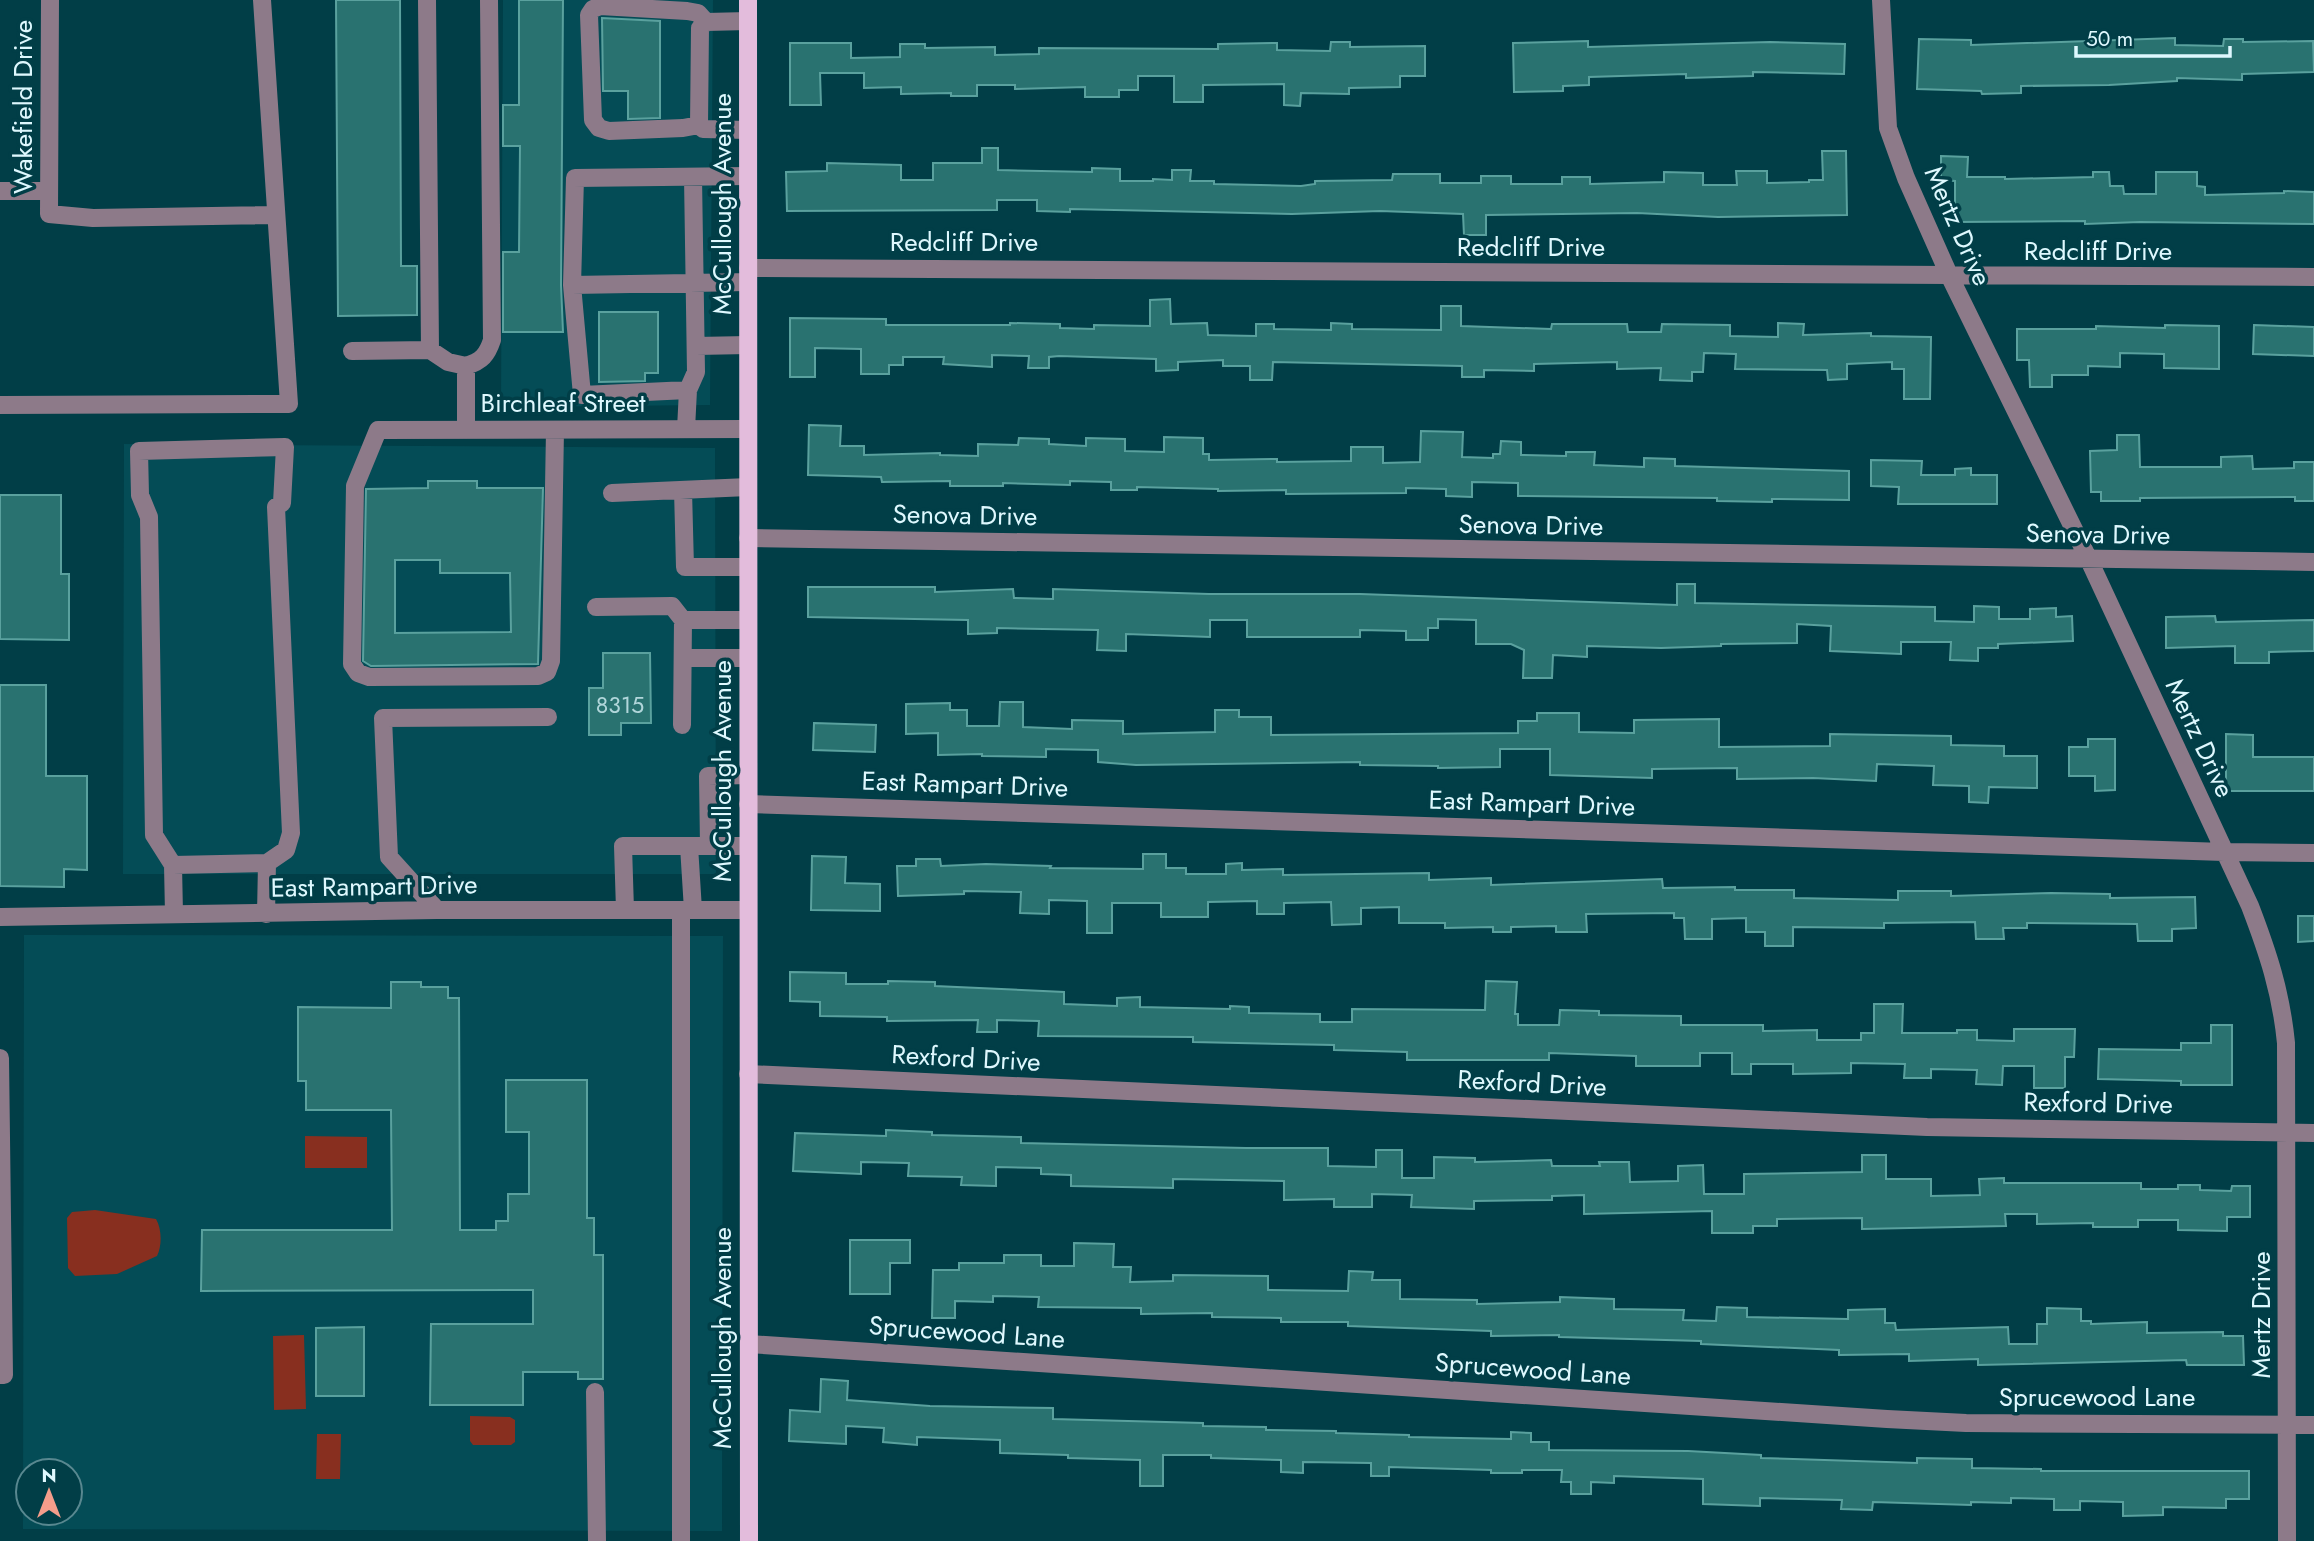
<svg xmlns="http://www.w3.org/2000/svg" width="2314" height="1541" font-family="Jost,sans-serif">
<rect width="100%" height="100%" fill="#013e47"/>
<!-- built -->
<path fill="#044c56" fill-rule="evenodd" d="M503,0H713L710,405L501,407Z
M124,444L715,448L716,874H123Z
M24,935L723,936L722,1531L23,1529ZM28,1471H70V1513H28Z"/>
<!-- green -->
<path fill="#882f1f" d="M305,1136L367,1137V1168H305Z
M95,1210L156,1219C162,1229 162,1246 157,1256L117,1274L75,1276L68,1268L67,1218L72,1212Z
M304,1335L306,1409L274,1410L273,1336Z
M470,1416L510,1417L515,1420V1442L511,1445H473L470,1441Z
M317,1434H341L340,1479H316Z"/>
<!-- building -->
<path fill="#297270" stroke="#5aa19e" stroke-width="2" fill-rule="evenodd" d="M336,0H400L401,266H417V315L338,316Z
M519,0H563L561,285L563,332H503V252H519L520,146H503V105H519Z
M602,18L660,21V118L628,119V91H603Z
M2175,38V45L2223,46L2224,39H2243V42L2313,41L2314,72L2242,74V80L2177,78V81L2109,85L2021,86V93L1982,94L1981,91L1917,89L1919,39L1971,40V45Z
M1588,41V47L1770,42L1845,44L1844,74L1753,72V76L1686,78V74L1589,77V85L1563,86V91L1514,92L1513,43Z
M1331,42H1350V47L1425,46V76H1400V87L1349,88V94L1301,93L1300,106L1284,105V84L1203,85V102H1174V76H1138V90H1119V97H1085V87L1015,89V85H977V96H951V93L901,94V87L864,88V73H820L821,105H790V43H851V58L900,57V44H925V48L995,47V55L1039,54V48L1218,49V44L1277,43V50L1330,51Z
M982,148H998V170L1092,172V168L1120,169V181H1153V179L1172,180V170H1191L1190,181H1214V184L1301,186L1315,184V181L1392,180L1393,174H1440V183H1481V176H1511V184H1562V177H1590V184L1664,182V172L1703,173V185H1737L1736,171H1767V183L1809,182V180H1823L1822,151H1846L1847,215L1718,217L1637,213L1486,215V235H1464L1463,214L1380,211L1292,214L1070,209V212L1037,211V200H997V210L787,211L786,172L827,171V163L901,165V180H933V163H982Z
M1941,156L1968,157L1967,177H2005V179L2093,177V172H2109L2110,186H2123L2124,194H2156V172H2197V186L2205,187V195L2284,193V191L2314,192V224L2140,222L2085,224V221L1955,222V181L1941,180Z
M1170,299L1171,324L1207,323L1208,335L1256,336V324H1274V329L1331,330V323L1352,324V329L1441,330V306H1461V326L1551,329L1552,324H1627L1628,332H1661L1662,324L1730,325V336L1778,337V323L1804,324L1803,335L1871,333V336L1931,337L1930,399H1904V369H1892V362L1847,364V379L1828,380L1827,370L1735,369L1736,354L1704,353L1703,372H1692V381L1660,380L1661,368L1617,369V362L1534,364V371L1484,370V377H1462V366L1273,362L1272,380H1250V366H1223V360L1178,362V370L1156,371V359L1059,356L1049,357V368H1028L1029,356L992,355V367L943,364L944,357H903V365H889V374H861V349L815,348V377H790V318L886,319V325H1010V323L1060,324V328L1094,329V325L1150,326V300Z
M599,312H658V373H645V381L599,382Z
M2165,325L2219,326V369L2164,368V354L2120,353V367L2088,366V375H2052V387H2030L2029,360H2017V329H2096V326L2165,328Z
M2254,325L2314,327V356L2253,354Z
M809,425L841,426L840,446H864V455L940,453V455L978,456V444L1018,445L1019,438L1049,439V444L1086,446V438L1125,439V451L1164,452V437L1203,438V454H1209V460L1277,459V462L1351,461V447H1383V463L1420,462L1421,431L1463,432L1462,457L1493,458V454H1500L1501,441L1521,442V455L1566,456V452H1595L1594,465L1644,467V458L1675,459V466L1849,471V500L1772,499V502L1717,501V498L1518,496V483L1472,482V497L1446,496V489L1406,488V493L1286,494V490L1218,491V489L1137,487V490H1111V482L1070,481V485L1003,483V486H950V481L882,482L881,477L808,475Z
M2117,435H2139L2140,467H2221V457L2252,456L2253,469L2294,468V462H2314V501H2295V497L2140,498V501H2101V492H2091L2090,451L2117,450Z
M1871,460L1922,461L1921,475H1955V469L1971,468V475H1997V504H1898L1899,487L1871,486Z
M428,481H477V488H543L538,664L371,666L363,661L366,489L428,488ZM395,560H440V573H510L511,632L395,633Z
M0,495H61V574H69V640L0,639Z
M1677,584H1695V603L1935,607V621L1974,622V606L1999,607V619H2030V609L2056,608V617L2072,616L2073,641L1998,644V648H1978V661L1950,660L1951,642H1901V654L1830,651L1831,626L1797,624V643L1721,644V646L1661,648L1587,646V657L1553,655L1552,678H1523L1524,650L1511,644H1476V620L1438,619V628H1428V640H1406V631L1360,630V637H1247V620H1210V637L1126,634V651L1097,650L1098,630L997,628V633L968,634V620L808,617V587H935V592L1013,589L1014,598L1053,599V589L1209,594H1360L1677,605Z
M2215,616L2216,622L2314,620V651L2269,652V663H2235V646L2166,648V617Z
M603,653H650L651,723H621V735H589V688H603Z
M0,685H46V776H87V870L64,869V887L0,886Z
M1000,702H1023V727L1072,729V720L1123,721V734L1215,732V710H1239V717H1271V735L1518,733V721H1537V713H1579V732L1634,733V720L1719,719V747L1830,746V734L1951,736V745L2004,746V756H2037V788L1989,787L1988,803L1969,802V786L1933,785L1934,766L1877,764L1876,781L1813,778L1737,779V768L1652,769V778L1550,775V749H1500V767L1438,768V766L1360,765V762L1136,765L1098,762V750L1046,749V757L982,756V754L938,755V733L906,734V704L950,703V710H967V726H999Z
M814,723L876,725L875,752L813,750Z
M2226,734L2253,735V757H2314V791H2226Z
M2088,739H2115V790L2095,791V776H2069V747H2088Z
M1143,854H1166V868H1186V874H1226V864L1242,863V870L1283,869V875L1429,873V880L1491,878V885L1662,879L1663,888L1735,887V890H1794V898L1898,900V891H1951V896L2051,893L2110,894V898L2195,897L2196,928L2172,929V941H2138L2137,924L2027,923V928H2003L2004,939H1976L1975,922L1884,923V928L1793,927V946H1765V932H1746V918L1712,919V939H1685L1684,918H1674V913L1586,914L1587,932H1556V926L1511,927V932H1493V927L1445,928V923H1399V907L1361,908V924L1332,925L1331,902L1284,903V914H1257V901L1208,902V917H1161V903H1112V933H1087V901L1049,900V914L1020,913L1021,892L964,891V894L898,896L897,866H916V859H940L941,866L986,864L1051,866L1050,868L1143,869Z
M812,856L846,857L845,883L880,884V911L811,910Z
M2298,916H2314V941L2298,942Z
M790,972L846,973V984H888V981L935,982V986L1064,992V1004L1117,1006V998L1140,997V1007L1230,1009V1006L1249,1007V1013L1320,1014V1022H1352V1009L1485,1010L1486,981L1517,982L1515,1014H1518V1025H1559L1560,1010L1599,1011V1015L1681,1016V1025H1763V1031L1817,1030V1040H1861V1033H1874V1004H1903L1902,1033H1957V1030H1977V1040L2014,1041V1029H2075L2074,1057H2065V1088H2034V1066H2003L2002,1085L1976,1084L1977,1070L1931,1069V1078H1904L1905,1064L1851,1063V1073L1793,1074V1064H1751V1074H1732V1053H1700V1066H1636V1056L1549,1053V1060H1407V1052L1334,1050V1045L1193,1042V1037L1038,1036L1039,1021L997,1020V1032H977L978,1020L887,1021V1017L820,1016V1002L790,1001Z
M391,982H421V987H448V998H459L460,1230H496V1221H508V1194H529V1132H506V1080H587V1218H594V1255H603V1379H578V1372H523V1405H430L431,1324H533V1290L201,1291L202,1230H392L391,1110H306V1081H298V1007L391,1008Z
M2211,1025H2232V1085H2181V1081L2098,1079L2099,1049L2181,1050V1043H2211Z
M886,1130L932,1132V1135L1021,1137V1143L1246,1148H1328V1166L1376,1167V1150H1402V1178H1434V1157L1475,1158V1162L1551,1160L1552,1166H1600L1599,1162H1629L1630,1182L1678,1181V1166L1703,1165L1704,1194H1744V1174L1862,1172V1155H1886V1179H1931V1196L1980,1195L1979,1179L2004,1178V1183H2141V1189H2178V1185H2200V1190L2231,1191L2232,1186H2250V1217H2227V1231L2178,1230V1220H2138V1227H2093V1223L2037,1224V1214H2005L2006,1226L1862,1229V1218L1777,1219V1226H1753V1233H1712V1211L1584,1214V1195L1552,1196V1200L1474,1201V1209L1411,1207L1412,1195L1372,1194V1207H1334V1199L1284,1200V1181L1173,1179V1188L1071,1186V1175L1041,1174V1168L996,1167V1186L961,1185L962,1177L908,1176L909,1163L861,1162V1174L793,1171L795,1133L886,1136Z
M850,1240H910V1263H890V1294H850Z
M1074,1243L1114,1244L1113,1267H1131L1130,1282L1173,1281V1275L1268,1276V1290L1348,1291L1349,1271L1373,1272L1372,1280H1400V1299L1477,1300V1304L1560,1302V1297L1614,1299V1309L1684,1310L1683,1320L1716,1321L1717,1307L1747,1308V1317L1848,1319V1310L1885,1309V1323H1895L1896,1330L2008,1327L2009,1344H2037V1324H2047V1308L2081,1309V1321H2091V1324L2147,1322V1333L2223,1332V1336H2243L2244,1365H2187L2186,1360L1978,1365V1359L1909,1361V1354L1839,1355V1350L1701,1344V1341L1559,1337V1335L1491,1336V1331L1348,1326V1322H1281V1318L1212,1317V1313L1141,1314V1308L1038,1307L1039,1297L993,1296V1302L955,1301V1318H932L933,1270H959V1263H1004V1255H1041V1266H1074Z
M364,1327V1396H316V1328Z
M821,1379L848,1381L847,1400L930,1406L1053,1408V1419L1203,1423V1426L1266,1427V1430L1336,1431V1433L1409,1435V1437L1511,1439V1432L1531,1433V1442H1549V1450L1688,1451L1761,1455V1458L1917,1463V1458L1972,1459V1468L2041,1469V1471H2249V1499H2226V1508L2163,1507V1515L2123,1516V1502L2080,1501V1510H2054V1499L2011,1498V1503L1971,1502V1505L1873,1502L1872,1510L1841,1509L1842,1500L1760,1498V1506L1703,1504V1479L1614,1476V1483L1591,1482V1494H1571V1482H1561L1562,1470H1522V1473H1491V1470L1389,1467V1476H1371V1463L1303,1462V1473L1281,1472V1460L1211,1458V1455H1163V1486H1140V1460L1068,1458V1455L1000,1453V1440L917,1437V1445L883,1442L884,1428L846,1426V1444L789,1441L790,1410L820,1412Z"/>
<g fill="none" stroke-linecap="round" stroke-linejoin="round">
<!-- minor -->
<path stroke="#8d7a89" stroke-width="18" d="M50,0L49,214L93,218L275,215
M427,0L430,350L448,362L466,366
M1881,0L1888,128L1906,178L1950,277L2089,560L2250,906C2268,953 2281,992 2286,1043L2287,1541
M706,22L698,13L687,11L600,6L593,9L589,15L593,120L599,128L609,131L683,128L699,125L700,28L706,22L748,21
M699,125L703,129L748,130
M0,191H49
M748,268L2314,277
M572,285L748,282
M696,346L748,345
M352,351L430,350
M688,390L696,372L693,177
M0,405L289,404L262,0
M686,429L688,390L582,395L572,285L575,178L748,176
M466,430V366C482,361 487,355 492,340L489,0
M555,430L551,661L547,672L538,676L369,677L358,673L352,664L355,486L378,430L748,429
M683,490L685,567H748
M612,493L748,487
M748,538L2314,562
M596,607L672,606L683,620
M683,658H748
M682,725L683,620H748
M748,804L2224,852L2314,853
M689,846L693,910
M709,846L708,776L748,775
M173,865L267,863
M437,910L389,857L383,718L548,717
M625,910L623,846H748
M681,910V1541
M174,914L173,865L154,835L149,517L140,495L139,451L285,447L282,503L276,507L291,833L286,850L267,863L266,914
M0,917L437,910H748
M0,1058L4,1375H0
M748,1074L1927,1127L2314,1133
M749,1344L1887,1419L1966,1423L2314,1425
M595,1392L597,1541"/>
<!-- major -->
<path stroke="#e3bcdc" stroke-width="18" d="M748,0L749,1541"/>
</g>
<g text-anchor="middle" stroke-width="7" stroke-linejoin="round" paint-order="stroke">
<!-- number labels -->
<g font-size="23" fill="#b1d6da">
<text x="620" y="713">8315</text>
</g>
<!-- street labels -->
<g font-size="26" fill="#def8fe" stroke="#013e47">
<text transform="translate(23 107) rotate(-90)" y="9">Wakefield Drive</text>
<text transform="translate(722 204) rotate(-90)" y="9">McCullough Avenue</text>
<text transform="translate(1958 226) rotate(66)" y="9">Mertz Drive</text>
<text x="964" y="251">Redcliff Drive</text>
<text x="1531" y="256">Redcliff Drive</text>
<text x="2098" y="260">Redcliff Drive</text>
<text x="563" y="412">Birchleaf Street</text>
<text transform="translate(965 515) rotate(1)" y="9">Senova Drive</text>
<text transform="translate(1531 525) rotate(1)" y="9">Senova Drive</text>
<text transform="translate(2098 534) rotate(1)" y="9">Senova Drive</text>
<text transform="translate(2200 738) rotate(65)" y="9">Mertz Drive</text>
<text transform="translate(722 771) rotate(-90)" y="9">McCullough Avenue</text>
<text transform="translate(965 784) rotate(2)" y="9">East Rampart Drive</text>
<text transform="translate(1532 803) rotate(2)" y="9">East Rampart Drive</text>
<text transform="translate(374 886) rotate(-1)" y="9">East Rampart Drive</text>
<text transform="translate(966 1058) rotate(3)" y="9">Rexford Drive</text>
<text transform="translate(1532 1083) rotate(3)" y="9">Rexford Drive</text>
<text transform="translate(2098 1103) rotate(1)" y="9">Rexford Drive</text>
<text transform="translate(2261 1315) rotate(-90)" y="9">Mertz Drive</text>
<text transform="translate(967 1332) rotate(4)" y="9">Sprucewood Lane</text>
<text transform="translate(722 1338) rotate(-90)" y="9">McCullough Avenue</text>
<text transform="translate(1533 1369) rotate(4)" y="9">Sprucewood Lane</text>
<text x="2097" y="1406">Sprucewood Lane</text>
</g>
</g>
<!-- north arrow -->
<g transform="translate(49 1492)"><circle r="33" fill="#013e47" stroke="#598890" stroke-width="2"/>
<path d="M0-5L12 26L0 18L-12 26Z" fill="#f49d8b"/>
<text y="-10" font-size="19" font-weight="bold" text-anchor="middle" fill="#def8fe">N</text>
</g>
<!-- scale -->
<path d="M2076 46v10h154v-10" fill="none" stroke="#def8fe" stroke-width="3.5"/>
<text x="2086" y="46" font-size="21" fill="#def8fe" stroke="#013e47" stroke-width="5" paint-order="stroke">50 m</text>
</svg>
